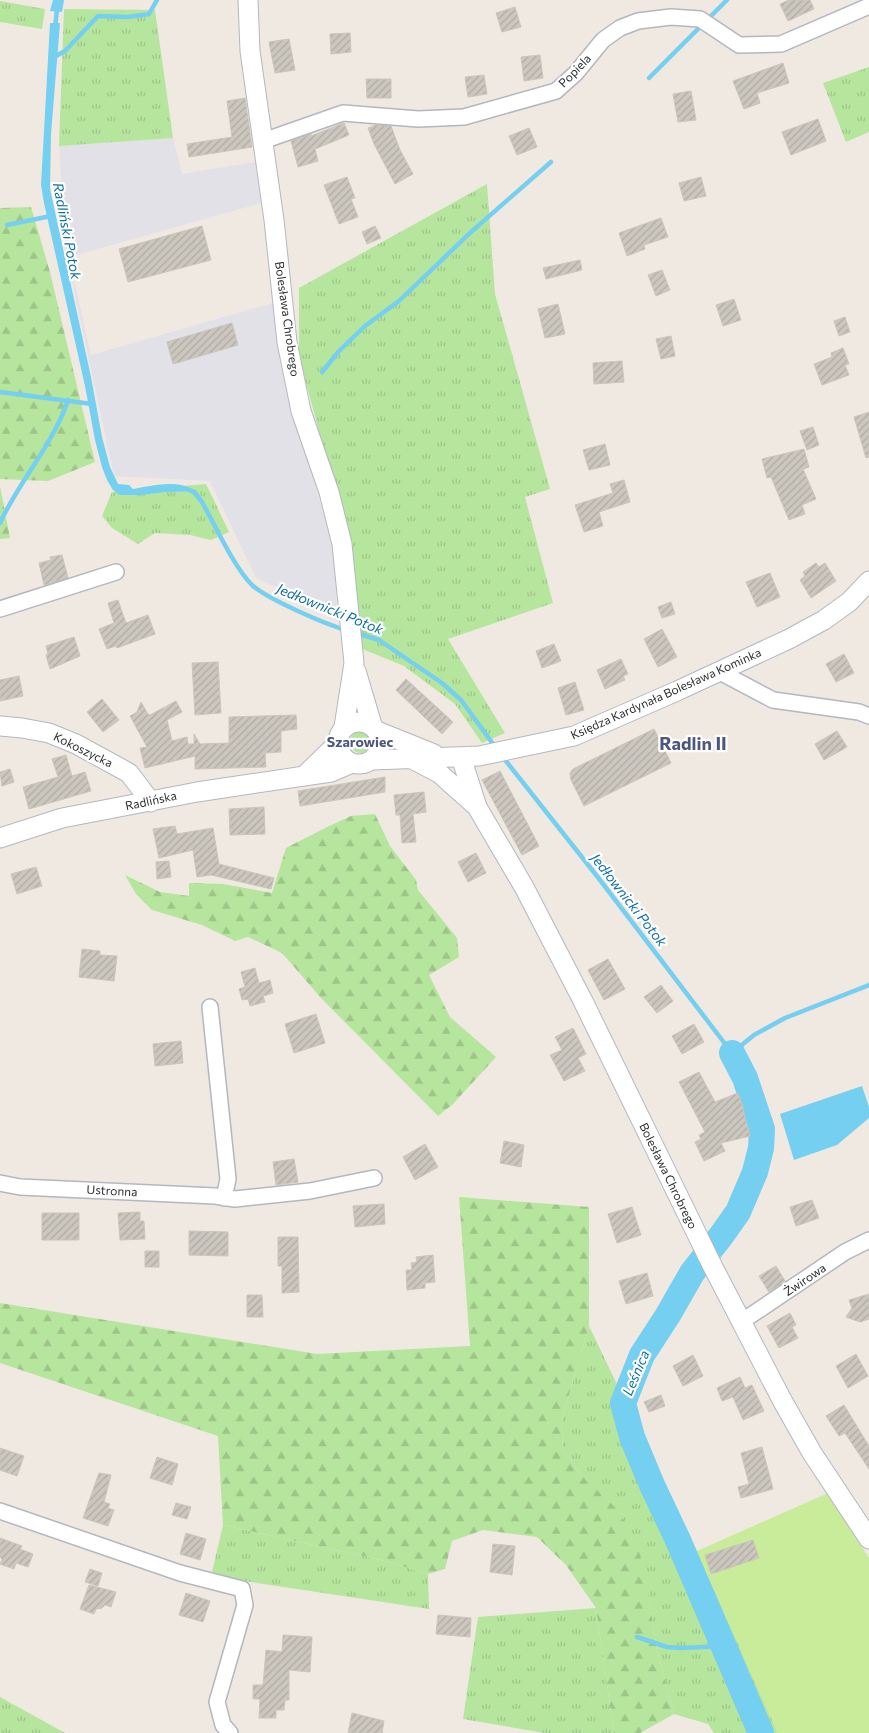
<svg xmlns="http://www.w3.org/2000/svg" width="869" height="1733" font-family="Commissioner,sans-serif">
<defs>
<pattern id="grass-tufts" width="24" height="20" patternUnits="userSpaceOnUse" patternTransform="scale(1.25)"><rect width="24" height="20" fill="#b6e59e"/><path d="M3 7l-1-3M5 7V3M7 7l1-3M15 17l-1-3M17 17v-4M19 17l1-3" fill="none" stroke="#9dc588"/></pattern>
<pattern id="forest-firs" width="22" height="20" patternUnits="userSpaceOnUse" patternTransform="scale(1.25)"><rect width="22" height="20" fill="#b6e59e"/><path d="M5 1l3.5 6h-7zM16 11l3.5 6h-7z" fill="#9dc588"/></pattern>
<pattern id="building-hatch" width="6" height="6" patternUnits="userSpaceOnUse" patternTransform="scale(1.25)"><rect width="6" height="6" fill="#cbc7bf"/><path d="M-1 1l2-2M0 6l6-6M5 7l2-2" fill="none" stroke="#afaba4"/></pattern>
</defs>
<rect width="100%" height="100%" fill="#efe9e1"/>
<!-- industrial -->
<path fill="#e3e1e8" d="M173,138L182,174L255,162L261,203L69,257L91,355L273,303L280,363L336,557V614L256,578L210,481L114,476L66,253L59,146Z"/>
<!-- grass -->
<path fill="url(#grass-tufts)" d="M0,1L45,9L42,29L0,22Z
M64,9L155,10L173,138L59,146Z
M869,67V132L846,142L823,83Z
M487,184L495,294L550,489L525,497L553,603L448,639L505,733L482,743L455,704L404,666L360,648L356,588L352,556L299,356V288Z
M206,484L229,532L211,540L190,535L155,533L138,544L112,528L102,516L112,492Z
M350 742a11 11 0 1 1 22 0a11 11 0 1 1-22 0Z
M589,1326L697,1551L778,1733H714L708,1724L674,1714L657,1650L648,1592L618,1511L581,1475L563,1450L561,1422Z
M223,1525L385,1561L428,1574L429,1609L211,1576Z
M596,1608L614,1733H544L463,1719L478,1617Z
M0,1697L65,1733H0Z"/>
<!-- forest -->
<path fill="url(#forest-firs)" d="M31,207L50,272L95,462L48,481L0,479V208Z
M0,486L10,538L0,539Z
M375,814L390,846L416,880L418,890L457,938L459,957L429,975L450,1017L496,1057L453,1104L438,1116L321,998L282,953L248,937L235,941L202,925L152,910L136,894L125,875L160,892L189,896V883L223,884L272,893L286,848L327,827L351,816Z
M459,1197L589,1207V1326L561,1422L563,1450L581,1475L618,1510L638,1546L648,1591L657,1650L674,1714L640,1733H614L596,1608L566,1565L537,1537L483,1530L452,1541L445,1569L428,1574L385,1561L223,1525L218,1436L0,1363V1303L317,1354L470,1346Z"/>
<!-- pitch -->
<path fill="#c9ec9a" d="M828,1493L869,1558V1733H778L697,1551Z"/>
<!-- water -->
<path fill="#75cff0" d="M53,0H64L62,12L50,11Z
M50,23H60L51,134L50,189L91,377L102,437L110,467L118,484L129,485L133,489C155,485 176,479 197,491L165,492L141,495H120L113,490L107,480L102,467L95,440L85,386L44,203L41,185Z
M862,1086L869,1107V1118L837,1145L794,1160L780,1114Z"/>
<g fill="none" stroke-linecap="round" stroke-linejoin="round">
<!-- stream -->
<path stroke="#75cff0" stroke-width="4.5" d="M55,28L58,0
M54,57L65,51L98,16L128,17L149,14L157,0
M649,78L727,0
M7,225L51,216
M322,372L339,351L365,326L399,301L471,232L551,162
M0,392L92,404
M189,490L194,492L202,502C215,525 234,567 252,585C267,599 325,624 346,630
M0,523C19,481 53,445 68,400
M356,633L379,640L442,683L461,700L496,748
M502,756L600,880L732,1053L754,1035L785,1018L869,985
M637,1637L667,1647L681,1648L724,1646"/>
<!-- river -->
<path stroke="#75cff0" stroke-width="26" d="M732,1053L745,1078L762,1129L761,1148L755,1172L738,1212L721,1236L692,1273L668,1315L642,1355L623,1403L632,1437L652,1485L677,1538L761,1733"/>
</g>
<!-- building -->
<path fill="url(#building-hatch)" stroke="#cbc5ba" d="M789,0H810L814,9L788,21L780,4Z
M515,7L521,27L502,32L496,13Z
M350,33L351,52L331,54L330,34Z
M289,39L295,70L275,73L269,42Z
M540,55L543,78L524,81L521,57Z
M783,63L789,83L757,93L760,103L744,109L733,81Z
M484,75L487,94L468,97L465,77Z
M366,79H391V98H367Z
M691,91L696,120L678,122L673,94Z
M245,98L252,147L189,157L187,144L232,137L227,101Z
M818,119L826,141L791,155L782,132Z
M344,123L349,135L315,149L318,161L298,167L291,141L311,134V136Z
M376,125L391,126L400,150L413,174L395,184L374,144L368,128Z
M529,128L537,147L517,155L509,136Z
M347,177L355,198L351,199L358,217L339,224L324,185Z
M701,177L706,196L684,201L679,183Z
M661,218L668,237L644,245L645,249L627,256L619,233Z
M202,226L211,260L128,282L119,249Z
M375,226L381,238L367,244L362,232Z
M580,260L582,270L546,279L543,268Z
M662,270L670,290L656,296L648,275Z
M734,299L741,320L723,326L716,305Z
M558,304L565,334L545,338L538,309Z
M845,317L850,332L839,336L834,321Z
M232,323L238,345L173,364L167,342Z
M671,336L675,356L661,359L656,339Z
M843,348L849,364L845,365L849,375L822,385L814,364L832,357L831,353Z
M622,361L624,382L594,384L593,363Z
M869,412V457L866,458L854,417Z
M813,427L819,445L807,450L800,431Z
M605,444L610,465L589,470L583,450Z
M804,449L809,467L803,469L816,499L802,505L805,514L789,520L771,477L767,478L762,459Z
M624,480L630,502L599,512L603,526L584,532L575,505L613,493L610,484Z
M62,555L68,578L44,585L39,563L51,560L50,557Z
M816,563L819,567L825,563L836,581L811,598L800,580L805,576L803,572Z
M770,573L780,597L757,607L746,582Z
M118,600L126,623L148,615L155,634L117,648L116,646L107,649L99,629L114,623L108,603Z
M671,602L675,614L662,618L658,607Z
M662,629L677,657L658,667L644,639Z
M74,637L80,656L50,669L46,655L48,654L46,646Z
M554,644L561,661L542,668L536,651Z
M844,654L854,673L836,682L826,664Z
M621,659L628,674L623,676L625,680L605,689L597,670Z
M218,662L221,713L195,715L192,663Z
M19,676L23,696L0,701V680Z
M406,679L453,722L442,734L396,690Z
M575,682L584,710L566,715L558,688Z
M102,699L119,720L103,732L87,712Z
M176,701L182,712L167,720L172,741L187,737L188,744H194V734L200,744L229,743V717L296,715L297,729L281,731V752L265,753L266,767L195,769V756L145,768L140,748L147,747L130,716L137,712L141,702L148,714L150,715Z
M654,729L671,763L584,806L571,780L570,773L573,769Z
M837,731L847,747L824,760L815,744Z
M66,755L72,776L85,772L91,791L29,809L23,787L58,777L52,759Z
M10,769L14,782L2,786L0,772Z
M500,771L539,846L522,855L482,780Z
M385,777V792L300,806L298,791Z
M424,792L426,812L413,814L416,842L402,843L400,815H396L394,795Z
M264,807L265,834L230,835L229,809Z
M175,826L177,834L213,828L219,864L274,878L271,889L211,875L197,877L193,850L159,858L153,829Z
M476,853L486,873L468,882L458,862Z
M169,861L171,877L157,879L156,862Z
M36,867L42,886L17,894L11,874Z
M82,949L100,951V955L117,956L114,981L79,977Z
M608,959L625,989L604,1000L588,970Z
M255,968L259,983L270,980L273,993L263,996L265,1002L250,1006L248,999L242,1000L239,989L245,987L241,972Z
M661,985L673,1001L657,1013L644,997Z
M316,1014L325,1043L294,1053L285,1024Z
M694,1024L704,1042L682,1054L672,1036Z
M573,1028L586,1054L578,1058L585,1071L564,1081L550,1055L562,1050L555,1037Z
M181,1041L183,1063L155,1066L153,1044Z
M699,1072L715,1102L738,1093L744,1110H743L750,1136L721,1143L725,1151L704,1161L695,1142L701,1139L699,1135L705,1132L679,1082Z
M504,1141L524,1145L521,1167L500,1163Z
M425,1144L438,1167L415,1180L403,1157Z
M294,1159L298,1182L276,1185L273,1162Z
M812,1200L819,1218L796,1226L790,1207Z
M384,1204L385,1224L355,1227L353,1206Z
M632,1207L641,1235L617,1243L608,1214Z
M140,1212V1221H144L145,1239L120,1240L118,1213Z
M42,1213H79V1240H42Z
M189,1231L228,1232V1256L189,1255Z
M278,1237H298L299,1292L282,1293V1266H278Z
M145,1251H159V1267H145Z
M433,1255L435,1282L425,1283V1288L407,1290L406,1270H412L411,1263L417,1262L416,1257Z
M776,1266L785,1281L769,1292L759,1276Z
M647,1273L653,1296L626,1304L619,1281Z
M869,1294V1319L860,1322L846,1317L852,1308L849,1300Z
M247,1295H262L263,1317H247Z
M790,1313L796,1325L792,1327L798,1338L779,1348L767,1326Z
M856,1354L868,1376L848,1388L836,1366Z
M693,1355L703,1376L683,1386L673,1366Z
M740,1377L745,1388L752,1385L764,1411L743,1420L733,1397L722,1401L717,1388Z
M661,1395L665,1406L649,1412L644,1402Z
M844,1405L869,1446V1469L845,1433L839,1436L826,1416Z
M762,1447L773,1489L741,1498L738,1487L749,1484L741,1453Z
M0,1448L24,1456L17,1476L0,1470Z
M157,1457L178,1464L172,1485L150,1478Z
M99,1473L111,1475L104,1502L110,1504L108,1508L114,1510L108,1526L83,1518Z
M176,1503L191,1507L187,1519L172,1515Z
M186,1533L206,1539L200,1560L180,1554Z
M0,1538L22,1546L20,1549L33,1554L28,1567L16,1563L14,1569L0,1564L2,1559L0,1557Z
M753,1540L759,1558L711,1574L705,1555Z
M493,1544L515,1546L512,1575L490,1572Z
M90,1569L102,1573L98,1586L85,1582Z
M89,1585L116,1592L111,1607L105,1605L102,1608L96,1609L94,1614L80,1609Z
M186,1593L210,1601L203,1622L179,1615Z
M438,1615L471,1618L470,1637L436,1634Z
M283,1635L312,1637L310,1672L289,1670V1700H285L284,1710H276V1718H259L260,1699H253V1685H263L266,1650L282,1652Z
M352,1713L384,1721L382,1733H348Z"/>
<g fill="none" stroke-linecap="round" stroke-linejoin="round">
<defs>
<path id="minor" d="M263,141L343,113L418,119L464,117L556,91L576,73L603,40L620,28L638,21L671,17L700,19L739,45L781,44L869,6
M0,609L116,572
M720,672L773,700L859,712L869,716
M210,1007L228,1179L224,1198
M0,1183L20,1187L215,1196L235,1199L310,1191L374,1178
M741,1322L845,1252L869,1240
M0,1511L180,1573L242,1589L245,1605L217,1702L223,1725L230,1733"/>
<path id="tertiary" d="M248,0L250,51L274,220L287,342L301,411L329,492L342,544L354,663L344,727
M356,671L372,725
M338 743a21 21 0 1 1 42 0a21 21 0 1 1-42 0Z
M0,726L22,728L49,733L76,744L129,773L151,802
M377,731L434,754
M461,757L477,807L524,887L583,1001L713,1267L782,1400L812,1453L869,1539
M412,759L439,773L476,806
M372,760L479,756L574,736L677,691L789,639L824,620L849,602L869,581
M305,775L337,744
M0,838L62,818L197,792L331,772L352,763"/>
</defs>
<!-- minor casing -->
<use href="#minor" stroke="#b4b7c1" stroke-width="18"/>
<!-- tertiary casing -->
<use href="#tertiary" stroke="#b4b7c1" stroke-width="21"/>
<!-- minor -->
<use href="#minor" stroke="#fff" stroke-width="15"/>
<!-- tertiary -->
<use href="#tertiary" stroke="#fff" stroke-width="19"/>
</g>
<g text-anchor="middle" stroke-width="4.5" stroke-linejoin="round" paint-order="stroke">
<!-- street labels -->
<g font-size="12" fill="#2e2e2e" stroke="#fff">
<text transform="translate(575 71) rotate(-46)" y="4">Popiela</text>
<text transform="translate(287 319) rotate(82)" y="4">Bolesława Chrobrego</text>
<text transform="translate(666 694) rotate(-24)" y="4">Księdza Kardynała Bolesława Kominka</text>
<text transform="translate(83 750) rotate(26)" y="4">Kokoszycka</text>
<text transform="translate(151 801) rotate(-12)" y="4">Radlińska</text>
<text transform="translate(668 1176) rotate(64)" y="4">Bolesława Chrobrego</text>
<text transform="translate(112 1191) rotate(3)" y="4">Ustronna</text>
<text transform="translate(805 1280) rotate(-34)" y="4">Żwirowa</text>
</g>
<!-- water labels -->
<g font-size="14" font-style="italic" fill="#0d6fa3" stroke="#fff">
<text transform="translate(67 231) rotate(79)" y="5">Radliński Potok</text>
<text transform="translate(330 609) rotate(22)" y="5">Jedłownicki Potok</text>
<text transform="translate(629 900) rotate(52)" y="5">Jedłownicki Potok</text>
<text transform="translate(636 1373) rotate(-67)" y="5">Leśnica</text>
</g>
<!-- neighbourhood labels -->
<g font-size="14" font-weight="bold" fill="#4d5680" stroke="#fff">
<text x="360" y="747">Szarowiec</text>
</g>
<!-- district labels -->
<g font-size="18" font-weight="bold" fill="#4d5680" stroke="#fff">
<text x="693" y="750">Radlin II</text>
</g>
</g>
</svg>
